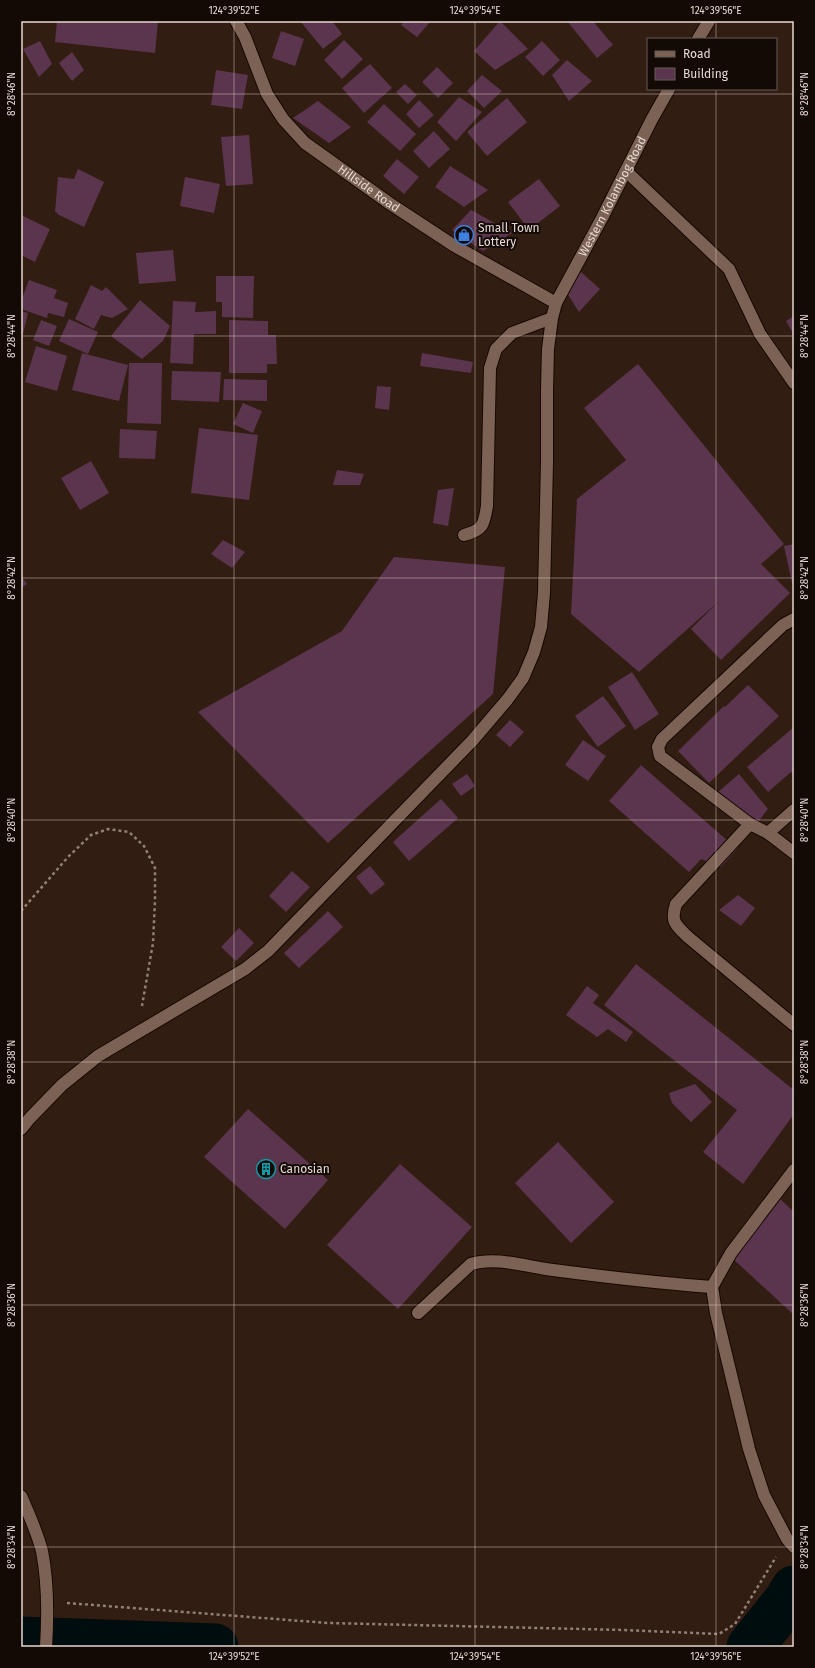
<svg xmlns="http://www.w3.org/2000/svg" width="815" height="1668" font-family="'Fira Sans',sans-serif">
<rect width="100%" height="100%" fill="#311d12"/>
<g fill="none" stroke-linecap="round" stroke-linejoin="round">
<!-- river -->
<path stroke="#000d0f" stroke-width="47" d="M21,1640L215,1647
M750,1647L787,1601L794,1589"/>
</g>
<!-- building -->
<path fill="#5b354d" d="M57,21H158L155,53L55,42Z
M300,21H332L342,34L323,49Z
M404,21H431L417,37L401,25Z
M500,21L528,49L495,70L474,51Z
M567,21H593L613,45L597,58Z
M281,31L304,39L295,66L272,58Z
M344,40L363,59L342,79L324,60Z
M40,41L52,64L39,77L23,49Z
M542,41L560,60L543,76L525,57Z
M72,52L84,70L72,81L59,63Z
M567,60L592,81L569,101L552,75Z
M370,64L392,88L364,113L342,88Z
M437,67L453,83L438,98L422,82Z
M216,70L248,75L242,109L211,105Z
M482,75L502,91L484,108L467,91Z
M405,84L417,95L408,104L396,92Z
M459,97L482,112L456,141L437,122Z
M507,98L527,122L487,156L467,132Z
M419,100L434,115L419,128L406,114Z
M318,101L351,127L329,143L293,118Z
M384,104L416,134L400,151L367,122Z
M434,131L450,149L429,168L413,151Z
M249,135L253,184L226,186L221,137Z
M397,159L419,177L404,194L383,176Z
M450,166L488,190L464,207L435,187Z
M78,169L104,182L84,227L57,214L58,213L55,212L58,177L74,179Z
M185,177L220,184L214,213L180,206Z
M539,179L560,206L529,230L508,202Z
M471,210L473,211L512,233L483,251L452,230Z
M21,215L50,229L35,262L21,255Z
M173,250L176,281L139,284L136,253Z
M581,272L600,289L579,312L565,290Z
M216,276H254L253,318L222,317V302H216Z
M29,280L57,290L54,298L68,303L64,317L48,313L47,318L21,309V301Z
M91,285L102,291L106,287L128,309L112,318L101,315L94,329L75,319Z
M140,300L170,326L163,341L142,359L111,336Z
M173,301L196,302L195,312L216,311V334H194L193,364L170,363Z
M21,311L28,313L23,334L21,333Z
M794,316V335L786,321Z
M69,319L98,332L88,354L59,341Z
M41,320L57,326L49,346L33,340Z
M229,320L268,321V335H276L277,364H267V373H229Z
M36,346L67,356L57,391L25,382Z
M82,353L128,365L119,401L72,390Z
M422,353L473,362L471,373L420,366Z
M129,363H162L161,424L127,423Z
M638,364L784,544L761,564L790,593L721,660L691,629L718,602L639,672L571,614L577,499L626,460L584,408Z
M172,371L221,372L219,402L171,400Z
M224,379L267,380V401L223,400Z
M377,386L391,387L389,410L375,408Z
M243,403L262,411L253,433L233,424Z
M199,428L258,435L249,500L191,493Z
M120,429L157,431L155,459L119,458Z
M91,461L109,493L80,510L61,478Z
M337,470L364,474L360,485H333Z
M454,488L448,526L433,523L438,490Z
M223,540L245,552L232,568L211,554Z
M794,544V587H793L784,546Z
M394,557L505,567L493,694L328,843L198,712L342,631Z
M21,576L27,584L21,588Z
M632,672L659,714L635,730L608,687Z
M748,685L779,716L709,783L678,751L724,706L725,707Z
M603,696L626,726L598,747L575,716Z
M510,720L524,732L510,747L496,735Z
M794,727V775L791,772L768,792L747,767Z
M583,740L606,756L588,781L565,765Z
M641,765L737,849L721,867L701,859L689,872L609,801Z
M467,774L475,786L461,796L452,784Z
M739,774L768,809L758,822L718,792Z
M441,799L458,818L409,861L393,842Z
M370,866L385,884L371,895L356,877Z
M292,871L310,887L286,912L269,896Z
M738,895L755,908L741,926L719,910Z
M328,911L343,927L299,968L284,953Z
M239,928L254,943L236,961L221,947Z
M636,964L794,1090V1114L743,1184L703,1152L737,1110L604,1005Z
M587,986L599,995L593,1003L633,1032L626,1042L608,1029L597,1037L566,1015Z
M695,1084L712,1102L691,1122L672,1103L669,1093Z
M248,1109L328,1180L285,1229L204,1157Z
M558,1142L614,1202L571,1243L515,1183Z
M400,1164L472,1227L398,1309L327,1245Z
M778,1197L794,1212V1315L731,1257Z"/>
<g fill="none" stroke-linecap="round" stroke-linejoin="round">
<defs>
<path id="lane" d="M626,171L729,269L760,334L794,383
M464,535C483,530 484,525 487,506L490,368L496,349L512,333L552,318"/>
<g id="street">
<path id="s1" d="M236,21L245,37L267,94L283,119L305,143L389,203L453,245L556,303"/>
<path d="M698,39L709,21"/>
<path d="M794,810L768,833L750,824L676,904C670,922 676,925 688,937L794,1025"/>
<path d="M750,824L660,756L658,747L662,739L783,625L794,619"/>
<path d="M768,833L794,853"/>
<path id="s2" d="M21,1129L30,1118L62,1085L98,1056L245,969L268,951L472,741L507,700L523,678L534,652L541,627L544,593L547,462V390L548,349L552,318L556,303L602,218L652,119L669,89"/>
<path d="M794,1170L731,1253L712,1287L716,1313L749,1449L764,1495L787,1539L794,1547"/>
<path d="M418,1313L471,1264C495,1256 528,1267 553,1270C606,1277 658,1283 712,1287"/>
<path d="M21,1496C29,1514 37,1532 42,1551C48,1582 48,1616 46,1647"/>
</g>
</defs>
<!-- lane casing -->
<use href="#lane" stroke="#180701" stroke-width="14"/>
<!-- street casing -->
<use href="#street" stroke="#180701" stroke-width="14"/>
<!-- path -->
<path stroke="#918077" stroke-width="2.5" stroke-dasharray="3 3" stroke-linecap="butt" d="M21,911L68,857L91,835L108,829L129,832L144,846L155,868V900L153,943L142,1006
M67,1603L328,1623L624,1630L719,1634L735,1624L776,1557"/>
<!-- lane -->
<use href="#lane" stroke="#7b6255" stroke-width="12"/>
<!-- street -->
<use href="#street" stroke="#7b6255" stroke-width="12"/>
</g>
<!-- ticks -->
<path fill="none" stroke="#e6d7d0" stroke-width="1" stroke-opacity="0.45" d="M234,21V1647M475,21V1647M716,21V39M716,89V1647M21,94H794M21,336H794M21,578H794M21,820H794M21,1062H794M21,1305H794M21,1547H794"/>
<!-- icons -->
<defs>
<symbol id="shop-ring" viewBox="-11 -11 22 22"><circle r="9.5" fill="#130a06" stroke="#3f7fe0" stroke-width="1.5"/><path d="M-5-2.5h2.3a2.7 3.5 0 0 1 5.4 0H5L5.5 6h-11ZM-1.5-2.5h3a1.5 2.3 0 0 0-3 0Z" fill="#3f7fe0"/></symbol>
<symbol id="building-ring" viewBox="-11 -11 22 22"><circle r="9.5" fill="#130a06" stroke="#0f9aa8" stroke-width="1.5"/><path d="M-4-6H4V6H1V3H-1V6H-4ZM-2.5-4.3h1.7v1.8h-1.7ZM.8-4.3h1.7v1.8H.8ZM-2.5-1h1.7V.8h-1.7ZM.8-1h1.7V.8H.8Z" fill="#0f9aa8"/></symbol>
</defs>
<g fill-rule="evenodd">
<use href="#shop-ring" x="453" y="224" width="22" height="22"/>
<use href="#building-ring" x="255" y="1158" width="22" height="22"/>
</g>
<g text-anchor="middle" stroke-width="4" stroke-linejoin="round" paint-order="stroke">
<!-- street labels -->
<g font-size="12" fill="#e6d7d0" stroke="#130a06">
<text dy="4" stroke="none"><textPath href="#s1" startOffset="220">Hillside Road</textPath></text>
<text dy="4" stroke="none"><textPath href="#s2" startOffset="1180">Western Kolambog Road</textPath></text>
</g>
<!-- poi labels -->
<g font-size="12" fill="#e6d7d0" stroke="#130a06" text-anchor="start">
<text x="478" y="232">Small Town<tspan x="478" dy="14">Lottery</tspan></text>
<text x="280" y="1173">Canosian</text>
</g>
</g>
<!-- border -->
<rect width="815" height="1668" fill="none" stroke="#130a06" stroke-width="44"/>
<!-- legend -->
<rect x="647" y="38" width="130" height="52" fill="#130a06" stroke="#675c57"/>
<rect x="655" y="51" width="20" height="6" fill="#7b6255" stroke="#675c57"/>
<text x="683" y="58" font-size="12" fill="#e6d7d0">Road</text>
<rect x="655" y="68" width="20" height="12" fill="#5b354d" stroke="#675c57"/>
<text x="683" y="78" font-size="12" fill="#e6d7d0">Building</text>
<rect x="22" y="22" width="771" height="1624" fill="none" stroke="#e6d7d0" stroke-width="1.5"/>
<g font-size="10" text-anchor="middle" fill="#e6d7d0">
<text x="234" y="14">124°39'52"E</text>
<text x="475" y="14">124°39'54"E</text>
<text x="716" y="14">124°39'56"E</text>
<text transform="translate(11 94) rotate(-90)" y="4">8°28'46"N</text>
<text transform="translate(804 94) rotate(-90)" y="4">8°28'46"N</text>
<text transform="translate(11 336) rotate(-90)" y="4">8°28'44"N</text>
<text transform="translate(804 336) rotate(-90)" y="4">8°28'44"N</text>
<text transform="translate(11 578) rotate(-90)" y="4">8°28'42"N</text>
<text transform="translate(804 578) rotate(-90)" y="4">8°28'42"N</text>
<text transform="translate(11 820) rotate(-90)" y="4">8°28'40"N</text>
<text transform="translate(804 820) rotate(-90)" y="4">8°28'40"N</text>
<text transform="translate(11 1062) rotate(-90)" y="4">8°28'38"N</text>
<text transform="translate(804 1062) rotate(-90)" y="4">8°28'38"N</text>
<text transform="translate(11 1305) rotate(-90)" y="4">8°28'36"N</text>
<text transform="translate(804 1305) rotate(-90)" y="4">8°28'36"N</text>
<text transform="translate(11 1547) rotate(-90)" y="4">8°28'34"N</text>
<text transform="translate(804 1547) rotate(-90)" y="4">8°28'34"N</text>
<text x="234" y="1660">124°39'52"E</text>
<text x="475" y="1660">124°39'54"E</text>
<text x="716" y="1660">124°39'56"E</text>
</g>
</svg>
